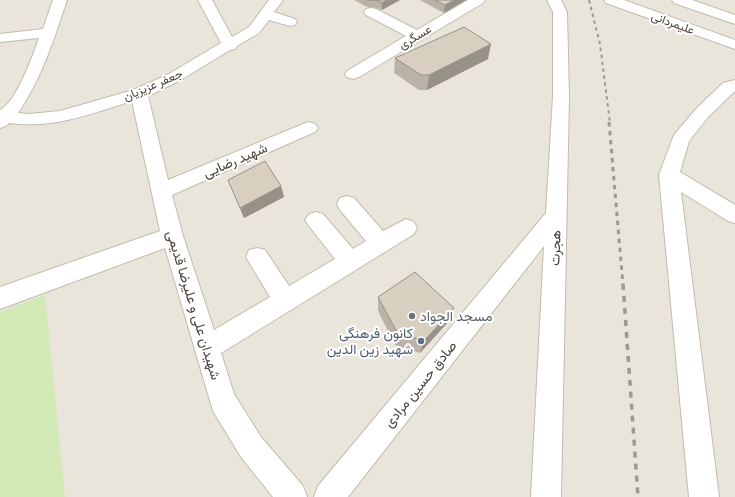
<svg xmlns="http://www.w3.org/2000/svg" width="735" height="497" font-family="Cabin,Vazirmatn,sans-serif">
<rect width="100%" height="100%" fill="#f6f3ec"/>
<!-- residential -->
<path fill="#eae5da" d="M0,0H735V497H0Z"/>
<!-- green -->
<path fill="#d2eab5" d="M45,295L65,497H0V312Z"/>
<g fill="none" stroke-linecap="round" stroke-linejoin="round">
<defs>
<path id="minor" d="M53,0H67C54,39 42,78 18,113L29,114L60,111L133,90L167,75L221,43L198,0H212L232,37L249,27L269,0H283L274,12L295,19L297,22L295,25L290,26L269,20L259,33L237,46L235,49L230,50L179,81L148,96L168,180L303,124L309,122L315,124L318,128L315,132L172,195L183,236L214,330L270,297L246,257L249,250L257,248L265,250L289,286L335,259L309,226L305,220L309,214L316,212L323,214L353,249L366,241L340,210L337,204L340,198L347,196L354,198L383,231L406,219L414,222L417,228L414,234L221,353L234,394L261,437L303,486L307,497H273L241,457L213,411L165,248L0,309V287L160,231L132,101C90,114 54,129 9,123L6,126L0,128V110C16,103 33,55 39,38L0,42V34L43,29Z
M468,0H485L483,3L359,77L353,79L347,77L345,74L347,71L406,36L366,15L364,12L366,9L371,8L376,9L417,30Z
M547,0H561L567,12L569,96L561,497H531L544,246L348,497H314L318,486L546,213L553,96V12Z
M604,0H624L735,40V49L606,3Z
M672,0H692L735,15V24L674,3Z
M735,80V91L708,117L689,141L680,172L735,205V223L728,221L681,192L719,497H689L659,175L674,135L696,109L723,83Z"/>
</defs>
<!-- minor casing -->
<use href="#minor" stroke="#c2bbae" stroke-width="2"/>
<!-- minor -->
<use href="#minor" fill="#fff" fill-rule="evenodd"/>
<!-- rail-far2 -->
<path stroke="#9a9a9a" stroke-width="2" stroke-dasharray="3.5 3.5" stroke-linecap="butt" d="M589,0L600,44L610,123"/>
<!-- rail-far1 -->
<path stroke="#9a9a9a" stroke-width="3" stroke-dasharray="4.5 4.5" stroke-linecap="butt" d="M609,122L623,285"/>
<!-- rail -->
<path stroke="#9a9a9a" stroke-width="3.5" stroke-dasharray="6 6" stroke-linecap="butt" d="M623,284L638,497"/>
</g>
<!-- wall -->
<path fill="#bab2a6" d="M354,0H400L382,10L376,8L367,7Z
M420,0H466L444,13Z
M395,58L488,59L427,90H419L394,73Z
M228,180L281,186L284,197L244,218Z
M378,297L449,321L420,353L395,345L378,311Z"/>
<!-- shaded-wall -->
<path fill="#979187" d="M387,0H400L382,10V3Z
M454,0H466L444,13L445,5Z
M491,44L488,59L427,90L429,75Z
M281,186L284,197L244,218L240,208Z
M454,308L449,321L420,353L424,341Z"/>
<!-- building -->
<path fill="#d8cfc1" stroke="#979187" d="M367,0H387L382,3L376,0Z
M435,0H454L445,5Z
M464,27L491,44L429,75H421L395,58Z
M265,161L281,186L240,208L228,180Z
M415,272L454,308L424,341L397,332L378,297Z"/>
<!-- markers -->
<circle fill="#6b7280" stroke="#fff" stroke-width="1.5" cx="412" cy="316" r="4"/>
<circle fill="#5c6f8a" stroke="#fff" stroke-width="1.5" cx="421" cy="341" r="4"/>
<g text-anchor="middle" stroke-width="4" stroke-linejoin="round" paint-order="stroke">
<!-- far-street labels -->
<g font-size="12" fill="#4b4439" stroke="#fff">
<text transform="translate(673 23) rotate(20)" y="4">علیمردانی</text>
<text transform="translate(415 37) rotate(-31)" y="4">عسگری</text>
<text transform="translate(153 85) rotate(-23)" y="4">جعفر عزیزیان</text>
</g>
<!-- street labels -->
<g font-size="14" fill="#4b4439" stroke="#fff">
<text transform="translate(235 160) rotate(-23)" y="5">شهید رضایی</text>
<text transform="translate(555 248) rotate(-88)" y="5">هجرت</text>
<text transform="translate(194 305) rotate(73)" y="5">شهیدان علی و علیرضا قدیمی</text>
<text transform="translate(420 384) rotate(-51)" y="5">صادق حسین مرادی</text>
</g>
<!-- worship labels -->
<g font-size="14" fill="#5b616d" stroke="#fff" text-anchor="start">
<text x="420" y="321">مسجد الجواد</text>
</g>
<!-- service labels -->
<g font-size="14" fill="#4e5e75" stroke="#fff" text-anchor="end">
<text x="413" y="338">کانون فرهنگی<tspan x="413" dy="16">شهید زین الدین</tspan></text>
</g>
</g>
</svg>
